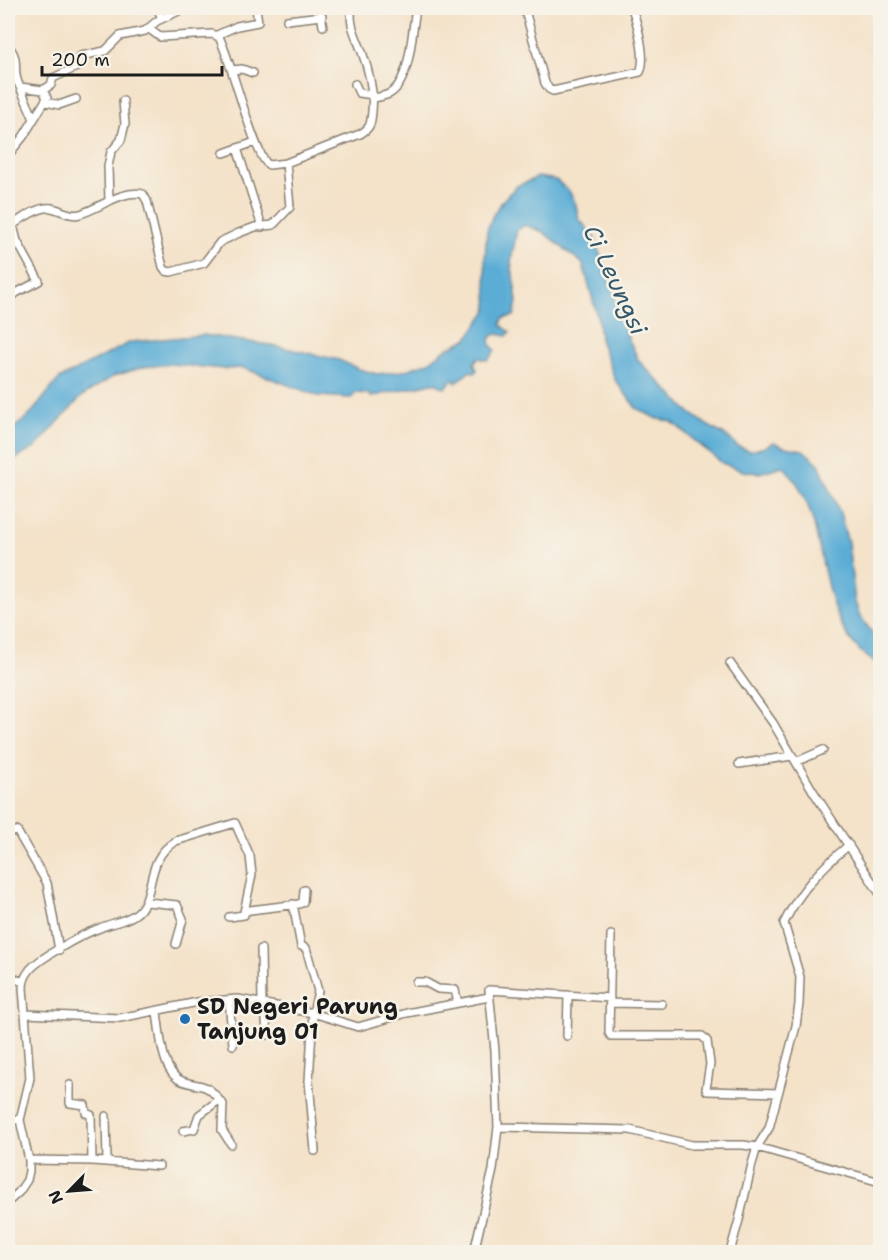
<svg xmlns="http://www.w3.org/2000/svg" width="888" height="1260" font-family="'Shantell Sans',sans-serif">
<rect width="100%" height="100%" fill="#f7f3e8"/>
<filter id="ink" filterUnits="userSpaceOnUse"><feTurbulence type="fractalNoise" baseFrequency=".0167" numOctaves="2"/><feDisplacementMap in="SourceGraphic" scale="12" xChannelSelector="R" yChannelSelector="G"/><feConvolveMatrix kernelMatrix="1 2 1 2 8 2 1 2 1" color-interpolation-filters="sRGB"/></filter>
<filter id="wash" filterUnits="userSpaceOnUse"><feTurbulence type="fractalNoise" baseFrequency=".008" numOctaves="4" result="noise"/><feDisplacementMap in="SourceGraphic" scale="24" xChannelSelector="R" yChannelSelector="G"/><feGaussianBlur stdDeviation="1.35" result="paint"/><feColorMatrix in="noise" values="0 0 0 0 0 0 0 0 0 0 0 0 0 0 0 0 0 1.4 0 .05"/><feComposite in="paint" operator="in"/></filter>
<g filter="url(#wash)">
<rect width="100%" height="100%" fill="#f4e2c9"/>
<!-- water -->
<path fill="#5badd6" stroke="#3c6479" stroke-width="1.5" d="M538,177L556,180L569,191L575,202L579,219L594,237L614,294L620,320L639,361L687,410L707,425L728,437L737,446L750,451L765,447L773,442L785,447L803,450L819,464L840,513L848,543L855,602L860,616L876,638L880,641V665C875,662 869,659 865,655C810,610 834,516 783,466L759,473L743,471L722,463L672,422L655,418L636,408L615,380L600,339L598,319L583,264L543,232L525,225L517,230L511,261L517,301L514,316L503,318L501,325L510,332L507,336L496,334L491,337L490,343L495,351L488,360L478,358L474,363L477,370L475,373L470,371L456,383L453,379L445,388L435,383H431C411,389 391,391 371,397L369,394L356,393L351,398L318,396L243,368L225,369L171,364L144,367L114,376L82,396L35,448L8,463V432L28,417L59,379L131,342L204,335L276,346L339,360L359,369L377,374L403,371L429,362L446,349L467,339L488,309L485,260L487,230L493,215L503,200L517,186Z"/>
</g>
<g filter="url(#ink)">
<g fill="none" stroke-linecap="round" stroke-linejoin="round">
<defs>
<path id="minor" d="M157,8L162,18
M320,8L323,26
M521,8L526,14L545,83L549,89L553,91L640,72C647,58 637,23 632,8
M287,20L322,16
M149,29L160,37L212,34L219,37C231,59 255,159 269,165L286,163
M217,35L237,26L258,22L256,8
M8,46C22,61 10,70 20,87L43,90L47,98L23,137L8,155
M232,70L242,69L253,73
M355,84L359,93L373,95
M20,87L34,119
M43,90L51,85L53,78L79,66L78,59L81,56L105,51L120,36L145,31L157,21L185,8
M374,98C379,97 387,96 392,92C411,78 412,30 416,8
M46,102L59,105L76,99
M237,148L262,227
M224,153L255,142
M109,201L108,166L111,152L121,140L125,124L123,101
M8,301L16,293L39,281L17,241L13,225C22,218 40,206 52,208C61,210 71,217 80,214C98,209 123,189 143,194L147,201L163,267L166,271L171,272L204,263L220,242L239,233L255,227L273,225L290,207L286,163L360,134C371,128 371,123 372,111C374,92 369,71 362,52C357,38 348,23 352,8
M730,663L773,723L813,791L880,894
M796,762L823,750
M739,764L792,756
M8,832L17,831L47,883L59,950
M147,902L177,905L183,919L176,944
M293,904L301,946L306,948L318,991L313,1013L309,1081L315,1151
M229,917L244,915V912L250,910L299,904L303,902L304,890
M611,935L609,1033L611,1036H702L707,1041L710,1064L706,1089L707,1091L778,1093
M261,949L262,1003
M8,976L23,982
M416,982H425L438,989L455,990L458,1003
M229,1000L233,1045
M611,1003L662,1004
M265,1004L267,1035
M157,1012C160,1031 161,1073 182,1081C201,1088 205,1081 219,1100
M25,1014L120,1018L198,1002L238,999L313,1013L358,1027L407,1013L489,997
M567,1036L568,995
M70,1085V1103L85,1105L86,1113L91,1115L92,1161
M106,1116L107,1162
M8,1119L20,1120
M498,1127L495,1051L489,990L610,998
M183,1131L194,1129L199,1115L219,1100L223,1104L222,1130L231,1144
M29,1160L92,1161L159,1166
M880,1192L879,1201L880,1204
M8,1202L19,1192L27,1180L29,1171V1160L20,1120L30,1078L23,988C23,982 25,976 29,971C37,959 85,933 100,928C111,923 123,922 134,915C158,900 142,860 176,841L235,823L250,856L252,875L244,912
M474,1252L493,1170L498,1127L630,1130L692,1145H743L757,1147L880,1182
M730,1252L739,1220L752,1164L757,1147L769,1128L796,1026L799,1004L800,977L784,923C800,890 821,868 849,845"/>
</defs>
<!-- minor casing -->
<use href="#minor" stroke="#887f72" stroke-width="10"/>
<!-- minor -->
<use href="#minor" stroke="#fff" stroke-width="7"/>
</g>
</g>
<!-- markers -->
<circle fill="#1f6fb2" stroke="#f7f3e8" stroke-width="2" cx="185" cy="1019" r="6"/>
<g text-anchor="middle" stroke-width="5" stroke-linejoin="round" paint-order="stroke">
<!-- poi labels -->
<g font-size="22" font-weight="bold" fill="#1c1c1c" stroke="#f7f3e8" text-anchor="start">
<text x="197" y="1014">SD Negeri Parung<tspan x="197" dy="25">Tanjung 01</tspan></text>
</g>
<!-- water labels -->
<g font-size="24" font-style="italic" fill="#355666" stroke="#f7f3e8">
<text transform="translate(615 280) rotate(65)" y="8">Ci Leungsi</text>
</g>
</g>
<!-- margin -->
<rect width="888" height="1260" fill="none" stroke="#f7f3e8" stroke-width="30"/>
<!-- north arrow -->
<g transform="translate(69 1191) rotate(245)" stroke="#f7f3e8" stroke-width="4.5" paint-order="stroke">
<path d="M0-4.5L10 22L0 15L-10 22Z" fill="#1c1c1c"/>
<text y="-9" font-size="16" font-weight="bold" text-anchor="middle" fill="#1c1c1c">N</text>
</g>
<!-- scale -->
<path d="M42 66v9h180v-9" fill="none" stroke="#1c1c1c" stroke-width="3"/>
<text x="51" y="66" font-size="18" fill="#1c1c1c" stroke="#f7f3e8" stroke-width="4.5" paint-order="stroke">200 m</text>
</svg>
